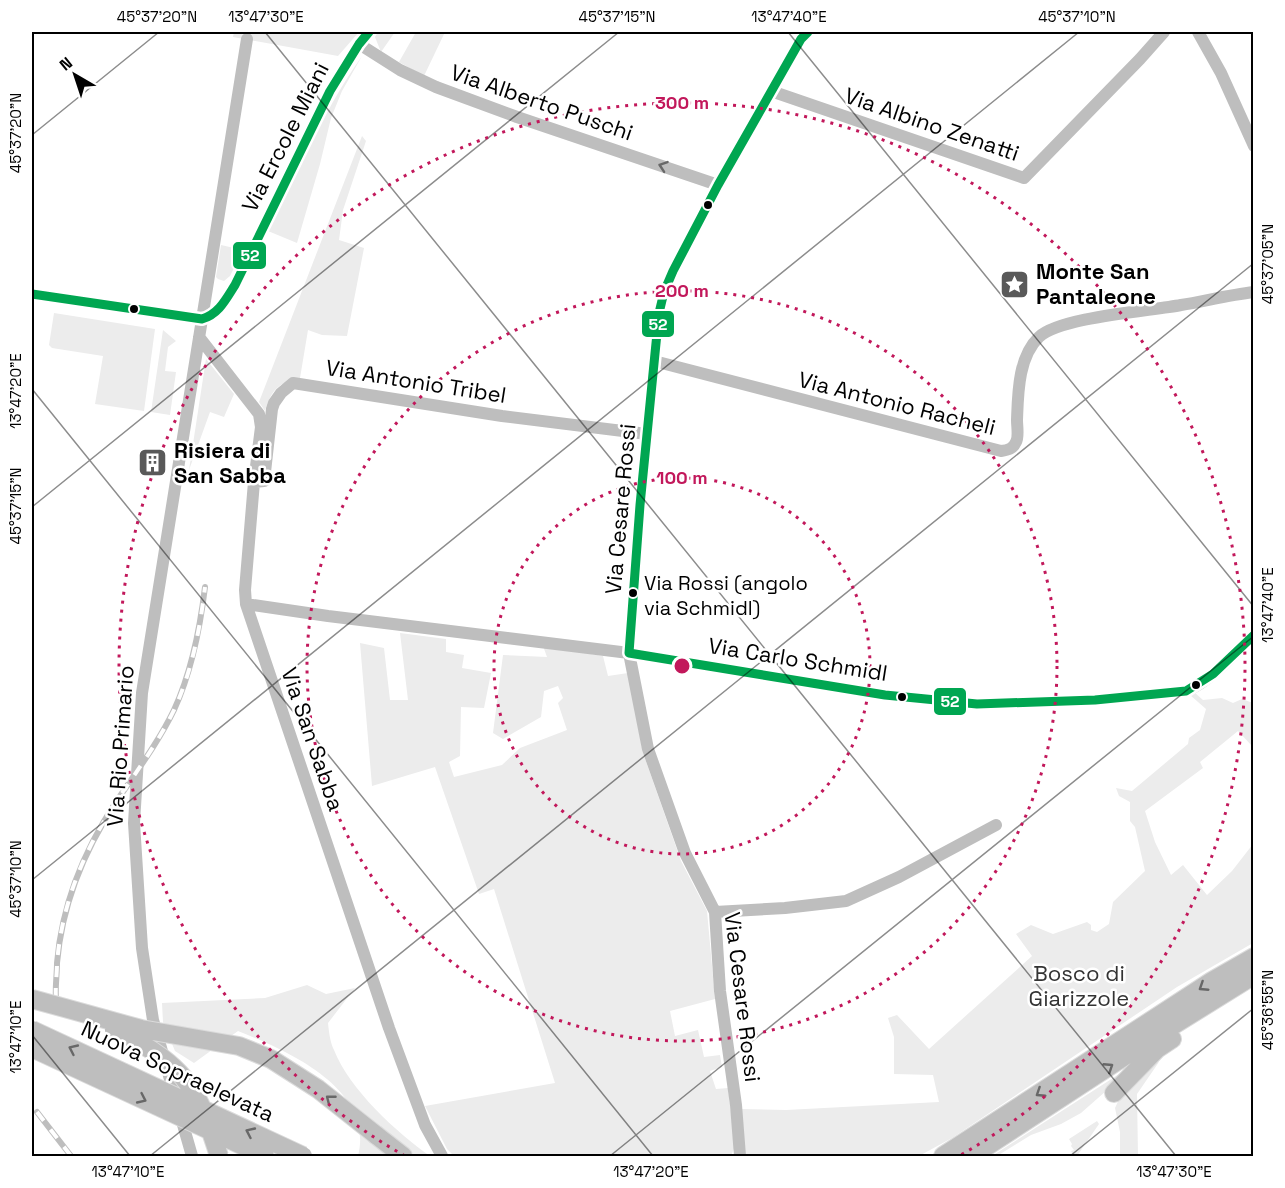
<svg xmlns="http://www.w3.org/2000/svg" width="1285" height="1188" font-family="'Space Grotesk',sans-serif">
<rect width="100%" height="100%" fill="#fff"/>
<!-- green -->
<path fill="#ececec" d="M234,32H359L338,56L233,37Z
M378,32H395L381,52L375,37Z
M416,32H445L424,76L399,62Z
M362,56L342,91L331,118L320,164L297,243L268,231C297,171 324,110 362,56Z
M362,136L366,141L343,210L339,240L364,248L347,336L322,335L308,330L300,378C278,383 272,389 265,411L259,402Z
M221,245L243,250L230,276L224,281L218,279L216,277Z
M54,313L155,329L144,411L95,404L103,356L52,348L49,345Z
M163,330L176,341L168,347L165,371L176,372L170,415L151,412Z
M206,359L234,394L224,417L210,412L189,470Z
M400,633L446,639V652L464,655L462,668L491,673L484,708L461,707L460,756L449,762L454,777L502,765L520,748L567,730L558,703L563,698L558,686L544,691L541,717L503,739L493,733L503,655L547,657L543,646L603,656L608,676L628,673L643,753L681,861L707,911L715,999L670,1011L675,1036L698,1030L704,1057L720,1055L722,1067L710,1071L716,1089L728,1088L735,1146L731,1156H454L447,1149L425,1106L555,1083L494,889L479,894L435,767L372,786L360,643L384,648L390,700H408Z
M1194,692L1203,700L1222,698L1233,703L1242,699L1253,703V747L1238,731L1200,762L1203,768L1145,811L1155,842L1171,875L1183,865L1207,895L1232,871L1253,844V943L1177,987L952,1138L919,1156H745L740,1109L786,1110L939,1102L933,1075L894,1074V1037L888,1018L897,1015L929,1049L1032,956L1016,934L1031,925L1053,934L1087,922L1091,925V930L1097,932L1109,924L1113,902L1145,871L1135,827L1130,821V802L1119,796L1116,788L1132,791L1188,744L1189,738L1200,730L1206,709L1190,695Z
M307,985L326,994L355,988L328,1023C329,1032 330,1042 334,1050C349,1089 397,1133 430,1156H416L379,1129L394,1156H358C375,1089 288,1051 238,1031L194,1063L175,1051L163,1022L162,1003L265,998Z
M1159,1062L1137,1094L1138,1156H1120V1132L1115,1108L1123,1091L1142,1068Z
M1127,1069H1131L1081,1113L1061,1124L1031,1135L997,1156H992Z
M1097,1121L1099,1124L1077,1156H1074L1071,1151L1074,1150L1071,1146L1072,1144L1069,1139Z"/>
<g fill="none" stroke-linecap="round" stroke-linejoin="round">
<defs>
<path id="highway" d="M1114,1093L1157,1049L1172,1039
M376,1135L403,1156
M943,1156L1212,981L1254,957
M972,1156L1148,1041L1254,975"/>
</defs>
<!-- highway casing -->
<use href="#highway" stroke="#dbdbdb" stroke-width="20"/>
<!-- minor -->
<path stroke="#bebebe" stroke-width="12" d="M1198,32L1221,73L1254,146
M359,44L400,70L436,87L517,117L718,185
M771,91L1024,178L1140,59L1164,32
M32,294L202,319C218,316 227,297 235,285L330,91L359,44L369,32
M199,337L259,414L261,427L254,482L245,590L246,604L389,1028L425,1125L442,1156
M654,361L1001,451C1008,450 1013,449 1016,442C1019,437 1017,427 1017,420C1018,394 1018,357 1039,337C1060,317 1150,311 1181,305C1205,301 1229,295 1254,292
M254,482L264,481L272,409L274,403L281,393L293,383L502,416L647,434
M246,604L328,616L629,653L885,695L977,704L1095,700L1186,691C1212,680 1233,655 1254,635
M715,912L785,908L846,901L899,877L996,825
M192,1156L153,1020L142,948L134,823L142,693L247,39
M740,1156L736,1105L720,991L715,912L685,853L648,749L629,653L640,505L654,361L659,313L664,292L673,271L718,185L801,39L808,32"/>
<!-- highway -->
<use href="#highway" stroke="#bebebe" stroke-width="18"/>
<defs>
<path id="rail" d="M56,999C55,987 57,975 57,963C62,904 83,852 116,802C136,772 158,743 174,710C192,671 200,629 205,587
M37,1112L71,1156"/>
</defs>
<!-- rail casing -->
<use href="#rail" stroke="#bebebe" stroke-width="6"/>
<!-- rail -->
<use href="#rail" stroke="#fff" stroke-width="4" stroke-dasharray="11" stroke-linecap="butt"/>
<defs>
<path id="highway-bridge" d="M32,999L141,1029L239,1046L271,1059L318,1089L376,1135
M32,1030L303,1156
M114,1030C147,1045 182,1066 198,1100C207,1117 213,1138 219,1156
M32,1048L265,1156"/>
</defs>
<!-- highway-bridge casing -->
<use href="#highway-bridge" stroke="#dbdbdb" stroke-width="20" stroke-linecap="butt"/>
<!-- highway-bridge -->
<use href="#highway-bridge" stroke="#bebebe" stroke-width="18"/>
<defs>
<path id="bus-1" d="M32,294L202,319C219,314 226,299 235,285L330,91L359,44L369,32
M629,653L640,505L659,313L664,292L673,271L718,185L801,39L808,32
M629,653L885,695L977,704L1095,700L1186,691L1213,674L1254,635"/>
</defs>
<!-- bus-1 casing -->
<use href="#bus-1" stroke="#fff" stroke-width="14"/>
<!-- bus-1 -->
<use href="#bus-1" stroke="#00a651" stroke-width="9"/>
</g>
<!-- one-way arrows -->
<defs><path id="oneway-chevron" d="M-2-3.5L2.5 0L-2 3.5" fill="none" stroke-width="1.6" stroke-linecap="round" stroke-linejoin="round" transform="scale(1.5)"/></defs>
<g stroke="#686868">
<use href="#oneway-chevron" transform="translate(663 166) rotate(-161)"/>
<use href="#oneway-chevron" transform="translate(1203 987) rotate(147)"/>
<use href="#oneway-chevron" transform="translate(73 1049) rotate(-155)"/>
<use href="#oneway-chevron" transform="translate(1109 1067) rotate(-33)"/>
<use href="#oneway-chevron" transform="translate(1040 1093) rotate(147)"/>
<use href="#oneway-chevron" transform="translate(142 1099) rotate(25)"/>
<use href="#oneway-chevron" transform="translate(330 1099) rotate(-142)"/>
<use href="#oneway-chevron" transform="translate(250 1132) rotate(-155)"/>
</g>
<!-- ticks -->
<path fill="none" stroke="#000" stroke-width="1.5" stroke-opacity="0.45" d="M265,32L1176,1156M788,32L1254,607M32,135L159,32M32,389L653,1156M32,507L619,32M32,880L1079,32M32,1035L130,1156M150,1156L1254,263M610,1156L1254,636M1070,1156L1254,1008"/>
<!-- distance rings -->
<g fill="none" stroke="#c2185b" stroke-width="3" stroke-dasharray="3 6">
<circle cx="682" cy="666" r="188"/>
<circle cx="682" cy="666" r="375"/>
<path d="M405 1156A563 563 0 1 1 959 1156"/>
</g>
<!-- icons -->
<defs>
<symbol id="sight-square" viewBox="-11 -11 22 22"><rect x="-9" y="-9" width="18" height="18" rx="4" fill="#595959" stroke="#fff"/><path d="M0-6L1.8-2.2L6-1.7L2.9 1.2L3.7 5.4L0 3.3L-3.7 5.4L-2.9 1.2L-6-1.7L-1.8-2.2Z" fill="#fff"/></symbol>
<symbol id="building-square" viewBox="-11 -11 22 22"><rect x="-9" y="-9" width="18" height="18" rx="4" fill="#595959" stroke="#fff"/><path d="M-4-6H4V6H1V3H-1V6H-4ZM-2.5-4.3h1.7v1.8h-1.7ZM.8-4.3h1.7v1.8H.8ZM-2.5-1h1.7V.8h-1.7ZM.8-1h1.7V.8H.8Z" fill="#fff"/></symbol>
</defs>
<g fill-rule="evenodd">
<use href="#sight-square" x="998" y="268" width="33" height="33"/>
<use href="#building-square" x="136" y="446" width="33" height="33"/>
</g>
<!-- markers -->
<g fill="#000" stroke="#fff" stroke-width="2">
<circle cx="708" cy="205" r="5"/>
<circle cx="134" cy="309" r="5"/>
<circle cx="633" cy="593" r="5"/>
<circle cx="1196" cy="685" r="5"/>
<circle cx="902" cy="697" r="5"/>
</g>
<g text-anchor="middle" stroke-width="5" stroke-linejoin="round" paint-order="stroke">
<!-- bus labels -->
<g font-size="20" fill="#000" stroke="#fff" text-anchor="start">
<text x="644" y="590">Via Rossi (angolo<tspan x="644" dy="25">via Schmidl)</tspan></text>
</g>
<!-- street labels -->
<g font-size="22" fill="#000" stroke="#fff">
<text transform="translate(542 102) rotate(19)" y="8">Via Alberto Puschi</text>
<text transform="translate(932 124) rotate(19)" y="8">Via Albino Zenatti</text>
<text transform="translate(285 137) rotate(-63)" y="8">Via Ercole Miani</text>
<text transform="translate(416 381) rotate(9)" y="8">Via Antonio Tribel</text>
<text transform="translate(897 403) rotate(14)" y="8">Via Antonio Racheli</text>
<text transform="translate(620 509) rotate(-85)" y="8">Via Cesare Rossi</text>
<text transform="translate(798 659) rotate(9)" y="8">Via Carlo Schmidl</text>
<text transform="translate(313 739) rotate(71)" y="8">Via San Sabba</text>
<text transform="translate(120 746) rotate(-86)" y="8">Via Rio Primario</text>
<text transform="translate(743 997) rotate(83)" y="8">Via Cesare Rossi</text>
<text transform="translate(178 1071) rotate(25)" y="8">Nuova Sopraelevata</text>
</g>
<!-- poi labels -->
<g font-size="22" font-weight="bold" fill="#000" stroke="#fff" text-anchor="start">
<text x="1036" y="279">Monte San<tspan x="1036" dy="25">Pantaleone</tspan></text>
<text x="174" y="458">Risiera di<tspan x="174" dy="25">San Sabba</tspan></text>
</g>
<!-- park labels -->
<g font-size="22" fill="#333" stroke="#fff">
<text x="1079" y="981">Bosco di<tspan x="1079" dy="25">Giarizzole</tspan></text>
</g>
</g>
<circle cx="682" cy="666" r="9" fill="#c2185b" stroke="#fff" stroke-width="3"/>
<g font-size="18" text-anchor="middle" font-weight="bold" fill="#c2185b" stroke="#fff" stroke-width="5" stroke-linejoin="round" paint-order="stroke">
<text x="682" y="109">300 m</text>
<text x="682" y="297">200 m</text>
<text x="682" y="484">100 m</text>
</g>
<g stroke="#fff" stroke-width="2">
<rect x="232" y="241" width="35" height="29" rx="6" fill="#00a651"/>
<rect x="641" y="310" width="34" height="28" rx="6" fill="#00a651"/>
<rect x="933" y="687" width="34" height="29" rx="6" fill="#00a651"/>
</g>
<g font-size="16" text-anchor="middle" font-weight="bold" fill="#fff">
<text x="250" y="261">52</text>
<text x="658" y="330">52</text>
<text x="950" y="707">52</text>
</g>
<!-- border -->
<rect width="1285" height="1188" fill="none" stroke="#ffffff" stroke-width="66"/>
<!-- north arrow -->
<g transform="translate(75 75) rotate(321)" stroke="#ffffff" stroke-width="4.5" paint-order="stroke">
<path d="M0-4.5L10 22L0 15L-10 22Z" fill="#000000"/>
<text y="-9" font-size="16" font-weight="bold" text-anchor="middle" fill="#000000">N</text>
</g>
<rect x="33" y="33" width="1219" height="1122" fill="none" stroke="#000" stroke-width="2"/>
<g font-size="15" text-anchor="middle" fill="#000">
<text x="157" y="22">45°37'20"N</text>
<text x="266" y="22">13°47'30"E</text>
<text x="617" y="22">45°37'15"N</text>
<text x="789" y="22">13°47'40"E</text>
<text x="1077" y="22">45°37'10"N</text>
<text transform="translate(16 133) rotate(-90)" y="5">45°37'20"N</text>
<text transform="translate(1268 264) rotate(-90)" y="5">45°37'05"N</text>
<text transform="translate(16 391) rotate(-90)" y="5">13°47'20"E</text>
<text transform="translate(16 506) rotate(-90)" y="5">45°37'15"N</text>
<text transform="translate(1268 605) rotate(-90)" y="5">13°47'40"E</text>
<text transform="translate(16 879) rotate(-90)" y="5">45°37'10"N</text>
<text transform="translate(1268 1010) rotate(-90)" y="5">45°36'55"N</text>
<text transform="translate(16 1037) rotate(-90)" y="5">13°47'10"E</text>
<text x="128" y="1177">13°47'10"E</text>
<text x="651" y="1177">13°47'20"E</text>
<text x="1174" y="1177">13°47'30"E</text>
</g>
</svg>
